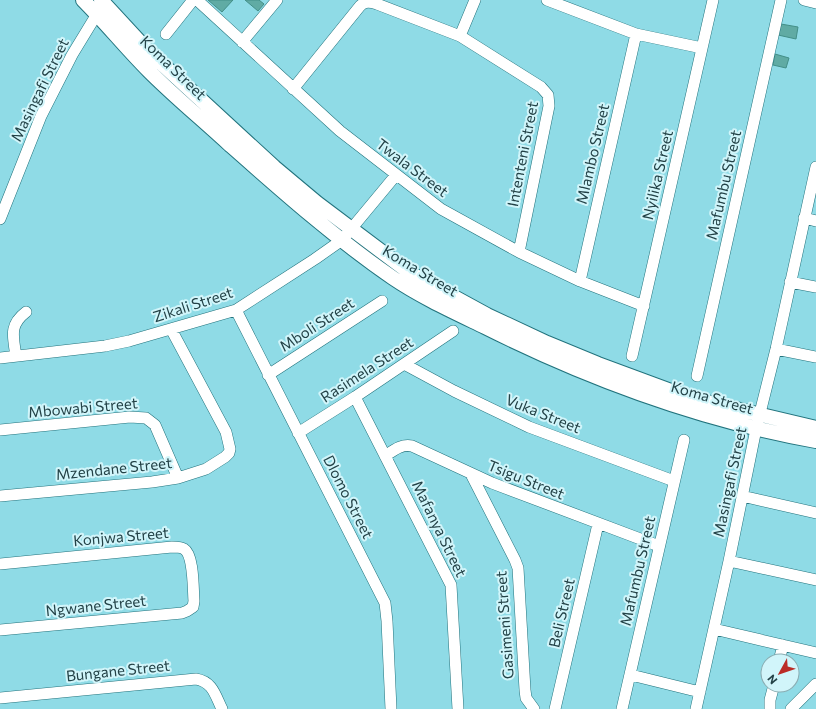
<svg xmlns="http://www.w3.org/2000/svg" width="816" height="709" font-family="Commissioner,sans-serif">
<rect width="100%" height="100%" fill="#8fdbe6"/>
<!-- building -->
<path fill="#60aba4" stroke="#438f88" d="M208,0H233L222,12Z
M245,0H259L264,4L258,11Z
M781,24L798,27L796,39L778,35Z
M775,54L789,58L786,68L773,65Z"/>
<g fill="none" stroke-linecap="round" stroke-linejoin="round">
<defs>
<path id="minor" d="M197,0L340,131L441,209L519,252L580,281L644,306
M547,0L636,34L702,48
M804,0L816,3
M166,34L193,0
M460,36L475,0
M242,42L277,0
M293,89L360,6C365,1 370,2 377,4L460,36L541,87L548,95L549,106L519,252
M804,218L816,221
M0,219L41,116L72,55L100,9
M580,281L636,34
M790,282L816,287
M236,310L385,603L387,621L391,709
M776,349L816,357
M16,356C13,336 9,325 26,312
M632,356L713,0
M0,358L105,346L129,341L236,310L315,259L342,240L396,175
M404,364L454,391L529,427L674,481
M268,375L382,301
M697,376L781,0
M355,397L451,585L458,709
M0,430L130,417L146,418L155,425L178,478
M298,433L355,397L453,331
M385,456C394,450 401,444 412,446L492,483L659,546
M471,474L515,560L518,568L525,690L526,698L534,709
M0,496L152,482L178,478L206,469L225,457L229,453L230,449L226,432L171,329
M742,496L816,513
M729,561L816,580
M0,564L172,547C176,547 181,547 184,549C194,555 193,590 194,601L193,607L187,611L182,613L0,630
M714,629L816,653
M779,661L783,645
M631,675L700,692
M0,698L196,679C213,682 215,695 222,709
M555,709L598,524
M622,709L684,440
M696,709L729,561L756,429L776,349L816,167
M770,709V700L774,685
M791,709L816,684"/>
<path id="major" d="M83,0C106,23 126,48 149,71C175,97 203,120 230,145C282,191 335,238 393,278C421,297 454,312 485,327C591,380 700,420 816,441
M101,0L149,52L274,167L317,203L410,273L487,315L547,343L598,364L690,398L816,428"/>
</defs>
<!-- minor casing -->
<use href="#minor" stroke="#22737d" stroke-width="12"/>
<!-- major casing -->
<use href="#major" stroke="#22737d" stroke-width="16"/>
<!-- minor -->
<use href="#minor" stroke="#fff" stroke-width="11"/>
<!-- major -->
<use href="#major" stroke="#fff" stroke-width="14"/>
</g>
<g text-anchor="middle" stroke-width="4" stroke-linejoin="round" paint-order="stroke">
<!-- street labels -->
<g font-size="15" fill="#234247" stroke="#d1f5fa">
<text transform="translate(173 68) rotate(44)" y="5">Koma Street</text>
<text transform="translate(40 90) rotate(-64)" y="5">Masingafi Street</text>
<text transform="translate(523 154) rotate(-79)" y="5">Intenteni Street</text>
<text transform="translate(593 154) rotate(-77)" y="5">Mlambo Street</text>
<text transform="translate(412 168) rotate(37)" y="5">Twala Street</text>
<text transform="translate(658 175) rotate(-77)" y="5">Nyilika Street</text>
<text transform="translate(724 185) rotate(-77)" y="5">Mafumbu Street</text>
<text transform="translate(420 271) rotate(31)" y="5">Koma Street</text>
<text transform="translate(193 305) rotate(-18)" y="5">Zikali Street</text>
<text transform="translate(317 325) rotate(-33)" y="5">Mboli Street</text>
<text transform="translate(367 370) rotate(-33)" y="5">Rasimela Street</text>
<text transform="translate(712 398) rotate(16)" y="5">Koma Street</text>
<text transform="translate(83 408) rotate(-5)" y="5">Mbowabi Street</text>
<text transform="translate(543 414) rotate(22)" y="5">Vuka Street</text>
<text transform="translate(114 469) rotate(-6)" y="5">Mzendane Street</text>
<text transform="translate(526 480) rotate(22)" y="5">Tsigu Street</text>
<text transform="translate(730 482) rotate(-78)" y="5">Masingafi Street</text>
<text transform="translate(348 497) rotate(63)" y="5">Dlomo Street</text>
<text transform="translate(439 529) rotate(64)" y="5">Mafanya Street</text>
<text transform="translate(121 537) rotate(-5)" y="5">Konjwa Street</text>
<text transform="translate(638 571) rotate(-77)" y="5">Mafumbu Street</text>
<text transform="translate(96 606) rotate(-6)" y="5">Ngwane Street</text>
<text transform="translate(562 613) rotate(-77)" y="5">Beli Street</text>
<text transform="translate(505 625) rotate(-94)" y="5">Gasimeni Street</text>
<text transform="translate(118 671) rotate(-6)" y="5">Bungane Street</text>
</g>
</g>
<!-- north arrow -->
<g transform="translate(780 673) rotate(230)"><circle r="19" fill="#d1f5fa" stroke="#8badb2"/>
<path d="M0-3L7 15L0 10L-7 15Z" fill="#bb2c27"/>
<text y="-6" font-size="11" font-weight="bold" text-anchor="middle" fill="#234247">N</text>
</g>
</svg>
